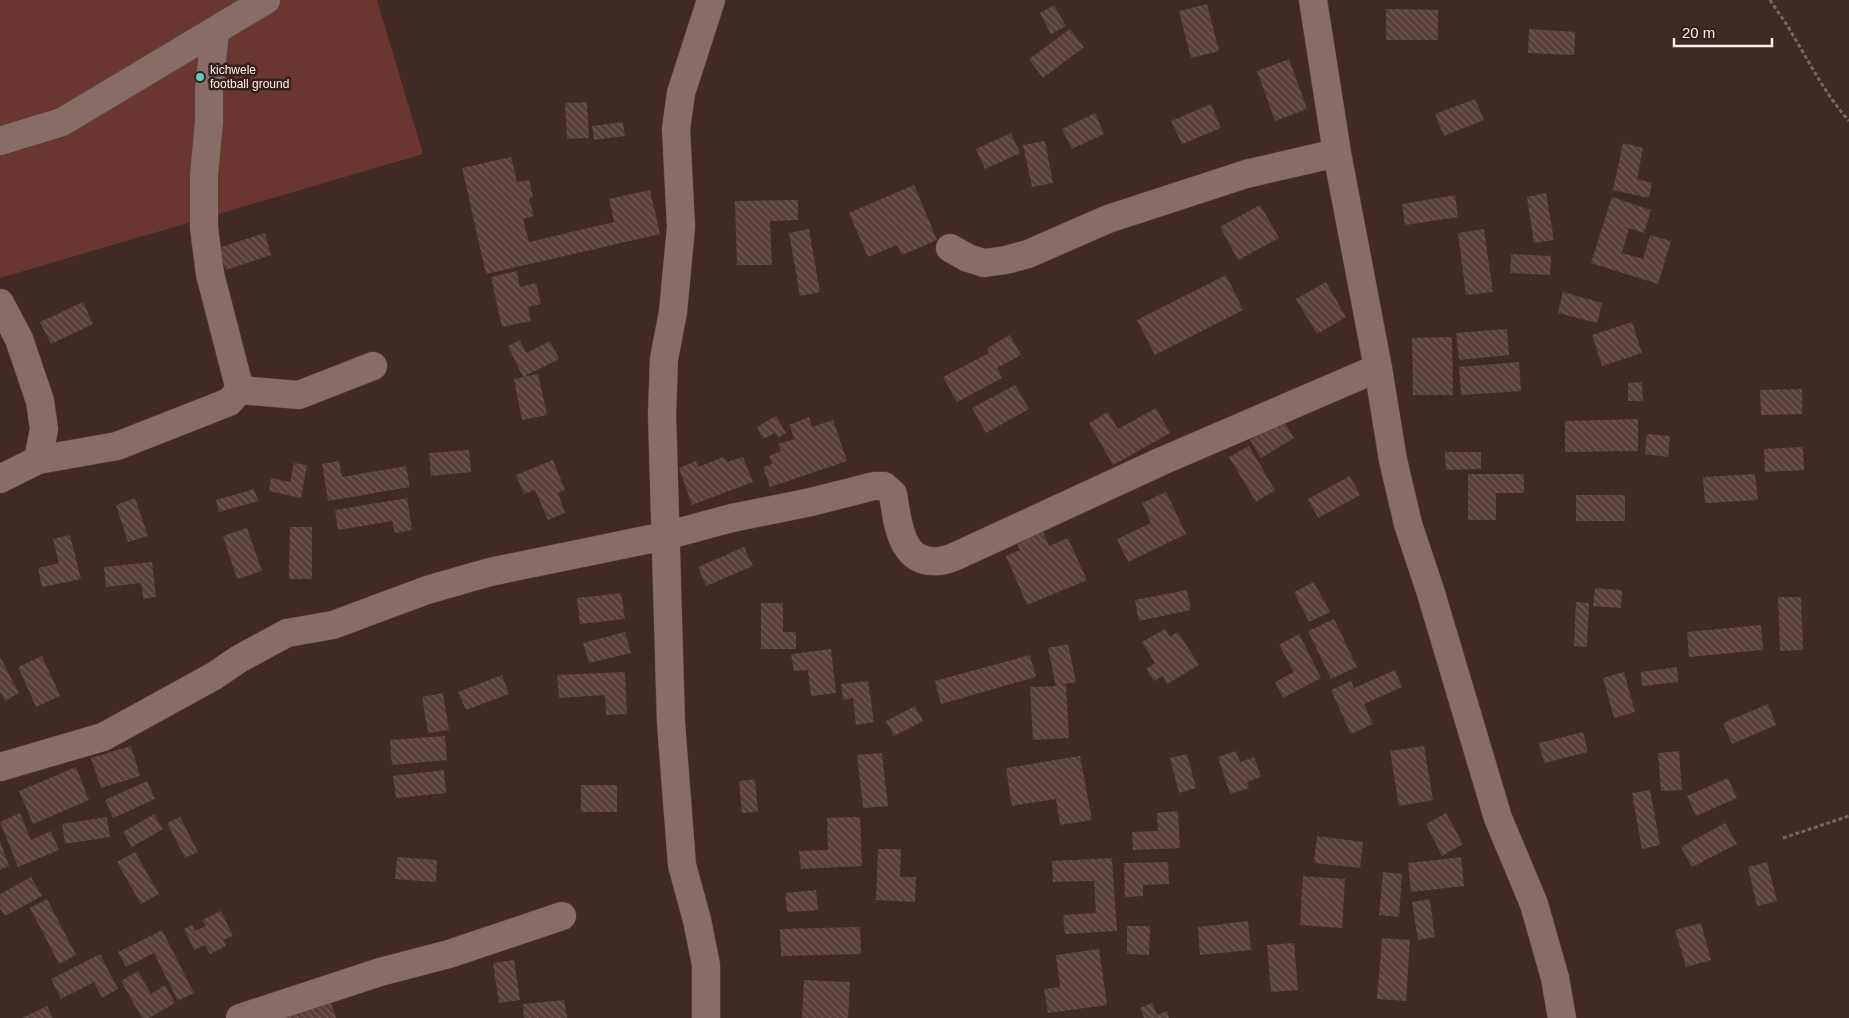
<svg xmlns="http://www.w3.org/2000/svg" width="1849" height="1018" font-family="Helvetica,sans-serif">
<defs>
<pattern id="building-back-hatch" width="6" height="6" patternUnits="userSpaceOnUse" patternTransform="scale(1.25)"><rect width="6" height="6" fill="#583f3a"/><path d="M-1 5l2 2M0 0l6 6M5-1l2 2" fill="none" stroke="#715b57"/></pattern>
</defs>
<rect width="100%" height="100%" fill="#412925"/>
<!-- park -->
<path fill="#69372f" d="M0,0H377L423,154L0,278Z"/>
<!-- building -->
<path fill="url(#building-back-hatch)" d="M1207,4L1219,51L1191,58L1179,11Z
M1054,5L1066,26L1051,34L1040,13Z
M1386,9L1438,10V40H1386Z
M1070,29L1084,47L1043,78L1029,59Z
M1529,29L1575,32L1574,55L1528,53Z
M1289,59L1307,109L1275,121L1257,71Z
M1475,99L1484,120L1444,136L1435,114Z
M587,102L589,138L567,139L565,103Z
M1211,104L1221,128L1182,144L1171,121Z
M1095,113L1104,134L1072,149L1062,129Z
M623,122L625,136L594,140L592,126Z
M1011,133L1020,153L985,169L976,149Z
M1045,141L1053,183L1032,187L1023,145Z
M1623,143L1643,148L1637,179L1652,183L1649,198L1613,190Z
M511,157L517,182L529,180L533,197L529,199L534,216L523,219L529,242L614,222L609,199L650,190L660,234L486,274L462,168Z
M914,185L937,240L902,255L897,245L868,257L849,213Z
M1546,193L1554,240L1534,243L1527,197Z
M1455,195L1458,217L1405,225L1402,204Z
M1612,197L1651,210L1644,233L1629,228L1622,253L1643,259L1650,235L1671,241L1658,284L1591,263Z
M798,200V220L770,221L772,265H737L735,201Z
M1260,205L1279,238L1238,260L1220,227Z
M809,229L820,292L800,296L789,233Z
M1484,229L1493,292L1466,295L1458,233Z
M265,233L271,255L226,270L218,248Z
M1511,254L1551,256L1550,275L1510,273Z
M517,271L520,287L536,283L541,304L528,307L531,321L502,327L491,277Z
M1226,275L1243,310L1155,355L1137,320Z
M1326,282L1346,317L1317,334L1296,299Z
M1563,292L1602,303L1597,323L1558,313Z
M83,302L93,324L51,344L40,322Z
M1632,322L1642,353L1602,366L1592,335Z
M1507,329L1509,355L1459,360L1456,333Z
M1010,335L1021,355L997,368L1002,378L957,402L943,377L989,353L987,348Z
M1452,337L1453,395H1413L1412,338Z
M520,340L526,353L550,341L559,359L523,377L508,346Z
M1519,362L1521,391L1461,395L1459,367Z
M538,374L547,415L522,420L514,379Z
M1642,382L1643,401H1628V383Z
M1015,385L1029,409L986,433L972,408Z
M1802,389V414L1761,415L1760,390Z
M1156,408L1170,433L1113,465L1089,423L1108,412L1118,429Z
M776,416L786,433L778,438L775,433L763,439L757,427Z
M809,417L812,427L833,420L847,461L770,487L763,467L772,464L769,456L781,451L778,444L795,439L789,425Z
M1638,419V451L1565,452V421Z
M1283,420L1294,438L1261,458L1250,440Z
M1647,434L1670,436L1668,457L1645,454Z
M1249,446L1275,490L1256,502L1229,457Z
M1803,447L1804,470L1765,472L1764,449Z
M469,450L471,472L431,476L429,453Z
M1445,452H1481V469L1446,470Z
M724,457L727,462L743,457L753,482L692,505L679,468L696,461L698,467Z
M553,460L565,490L558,493L565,513L548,520L535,490L524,494L516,475Z
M339,461L342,477L406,466L410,487L328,501L322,464Z
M294,463L307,465L301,498L269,491L271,478L290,482Z
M1468,474H1524V493H1496V520H1468Z
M1755,474L1758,500L1705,503L1703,477Z
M1350,476L1360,495L1318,518L1308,499Z
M254,489L258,501L219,512L216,500Z
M1166,492L1186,534L1128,562L1117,539L1151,523L1142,503Z
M1576,495H1625V521H1576Z
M135,498L148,536L128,542L116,505Z
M407,498L412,530L395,533L392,521L338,530L335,510Z
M290,527H312V579H289Z
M247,528L262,571L237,579L223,536Z
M1042,529L1049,546L1068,538L1087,580L1027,605L1006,556L1020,550L1016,541Z
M70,535L81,579L42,587L38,568L59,563L53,539Z
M744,547L753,566L706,586L698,567Z
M152,562L156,597L143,599L141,583L106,587L104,567Z
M1314,582L1330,612L1309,622L1294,592Z
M1595,588L1622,590L1621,608L1593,606Z
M1187,590L1191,610L1139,621L1135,600Z
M621,593L625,619L580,624L577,598Z
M1778,597H1801L1803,650L1780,651Z
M1576,602L1589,603L1587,647L1574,646Z
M761,603H783V632H796V649H761Z
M1334,619L1357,667L1331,679L1308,631Z
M1761,625L1763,650L1689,657L1687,632Z
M1165,629L1170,637L1178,632L1199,665L1167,684L1163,676L1154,681L1146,669L1155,663L1142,642Z
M625,632L631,653L589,663L583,643Z
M1299,634L1321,678L1283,698L1275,682L1294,672L1279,645Z
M1068,644L1076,682L1060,685H1066L1069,738L1033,740L1030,687L1056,686L1048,648Z
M831,649L836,693L811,696L808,670L794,671L791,654Z
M1030,655L1036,677L941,704L935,681Z
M42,656L60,696L36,707L18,667Z
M0,657L19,693L5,701L0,692Z
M1677,667L1678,682L1642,686L1641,672Z
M1395,670L1402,687L1364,704L1373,724L1351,734L1331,690L1351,681L1354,688Z
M625,672L627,714L606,715L605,695L559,698L557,675Z
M1624,672L1635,712L1614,718L1603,678Z
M502,675L509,694L466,710L458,692Z
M868,681L874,722L856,725L853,698L843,700L841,684Z
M443,693L449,730L428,733L422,697Z
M1768,704L1776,725L1732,744L1723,723Z
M915,706L923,721L894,736L886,721Z
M1583,732L1588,752L1544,763L1539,743Z
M445,736L447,760L392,765L390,740Z
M131,746L140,776L101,788L91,758Z
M1424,746L1433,800L1399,806L1390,751Z
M1236,751L1240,762L1254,757L1261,777L1247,782L1249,788L1230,794L1218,757Z
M1679,751L1682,790L1661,791L1658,753Z
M882,753L888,806L863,808L857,755Z
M1187,754L1196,788L1179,793L1170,758Z
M1080,756L1092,820L1060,825L1056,799L1012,806L1006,768Z
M76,767L89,800L33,824L19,791Z
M444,770L446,793L396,798L393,776Z
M1728,778L1737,798L1696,816L1687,796Z
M755,779L758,812L742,813L739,781Z
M147,781L155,799L113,818L105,800Z
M581,785H617V812H581Z
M1650,790L1660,845L1642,849L1632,793Z
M1178,811L1180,848L1133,850L1132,832L1158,831L1157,813Z
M20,813L31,840L51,831L59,850L18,867L0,822Z
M1446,813L1463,844L1442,856L1426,824Z
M154,814L163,829L132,847L123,832Z
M107,817L110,837L65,844L62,824Z
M180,817L198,852L185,858L167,823Z
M860,817L862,866L801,869L799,851L828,850L827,818Z
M1725,823L1737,844L1692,867L1681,847Z
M1317,836L1363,842L1360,868L1314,863Z
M0,841L9,866L0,870Z
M878,849H901L900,877H916L915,902L876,900Z
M135,852L159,894L141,904L117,862Z
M397,857L437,860L436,882L395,879Z
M1461,857L1464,886L1411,892L1408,863Z
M1112,858L1117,931L1065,934L1063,915L1096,913L1094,881L1053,882L1052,861Z
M1168,862L1169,884L1143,885V896L1125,897L1124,863Z
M1767,862L1777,901L1757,906L1748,867Z
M1383,872L1402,874L1399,917L1379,915Z
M1303,876L1345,879L1342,928L1300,925Z
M31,877L42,896L5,916L0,908V894Z
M816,890L818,910L787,912L785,893Z
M47,899L76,955L59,964L30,908Z
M1430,899L1435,937L1418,940L1412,902Z
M221,911L233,936L223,940L226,946L210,954L205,945L194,950L184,929L192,925L195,931L206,926L202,920Z
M1248,921L1251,950L1200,955L1198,927Z
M1701,923L1711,960L1686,967L1675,930Z
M1127,926H1150L1149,955L1127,954Z
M860,927L861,954L781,956L780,929Z
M162,930L194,993L178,1001L154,953L126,967L118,952Z
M1382,938L1410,940L1406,1001L1377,999Z
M1294,943L1298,990L1271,992L1267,945Z
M1099,949L1107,1005L1048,1013L1044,989L1060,987L1056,955Z
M100,954L118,989L102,998L94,982L61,999L51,979Z
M514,960L520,1000L499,1003L493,963Z
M138,971L151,994L165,985L175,1003L149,1018H142L121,981Z
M804,980L850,982L848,1018H802Z
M330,1000L336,1018H281Z
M564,1000L567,1018H524L523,1004Z
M1152,1003L1157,1015L1167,1011L1169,1018H1144L1140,1008Z
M47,1006L53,1018H22Z"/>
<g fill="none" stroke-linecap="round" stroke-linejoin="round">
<defs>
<path id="minor" d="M1313,0L1337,153L1378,368L1393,460L1408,524L1430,590L1498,818L1534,904L1555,978L1562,1018
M215,31L209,92V123L204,174V228L210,274L240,390
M0,141L62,122L266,0
M950,248L968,258L984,263L1006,260L1028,254L1108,219L1246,174L1337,153
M0,303L19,339L40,401L44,429L38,460
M0,479L38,460L117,446L229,402L240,390L299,395L373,366
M0,767L103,737L214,676L239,659L287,633L333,625L427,590L490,572L665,536L732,518L811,502L874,486H884L893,494C898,525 901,569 945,560C953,558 960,554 967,551L1162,461L1378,368
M240,1018L380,972L449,954L562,916
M706,1018V965L697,920L682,865L671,723L662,414L664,359L673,312L681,227L676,129L681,93L711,0"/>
</defs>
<!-- minor casing -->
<use href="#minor" stroke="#5a4643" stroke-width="29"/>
<!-- path -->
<path stroke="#7a6561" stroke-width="3" stroke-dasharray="4 2.5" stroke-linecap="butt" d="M1770,0C1777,11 1785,21 1791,32C1810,63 1825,94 1849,121
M1783,838L1849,816"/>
<!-- minor -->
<use href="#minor" stroke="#876c67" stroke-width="28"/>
</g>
<!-- markers -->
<circle fill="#5cceba" stroke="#361f1c" stroke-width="2" cx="200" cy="77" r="5"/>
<g text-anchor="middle" stroke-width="5" stroke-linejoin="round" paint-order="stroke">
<!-- poi labels -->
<g font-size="12" fill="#ffefec" stroke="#361f1c" text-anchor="start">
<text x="210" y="74">kichwele<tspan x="210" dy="14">football ground</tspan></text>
</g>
</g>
<!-- scale -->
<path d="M1674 38v8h98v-8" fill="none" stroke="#ffefec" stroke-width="2.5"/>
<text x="1682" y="38" font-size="15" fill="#ffefec" stroke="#361f1c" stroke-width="4" paint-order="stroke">20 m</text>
</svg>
